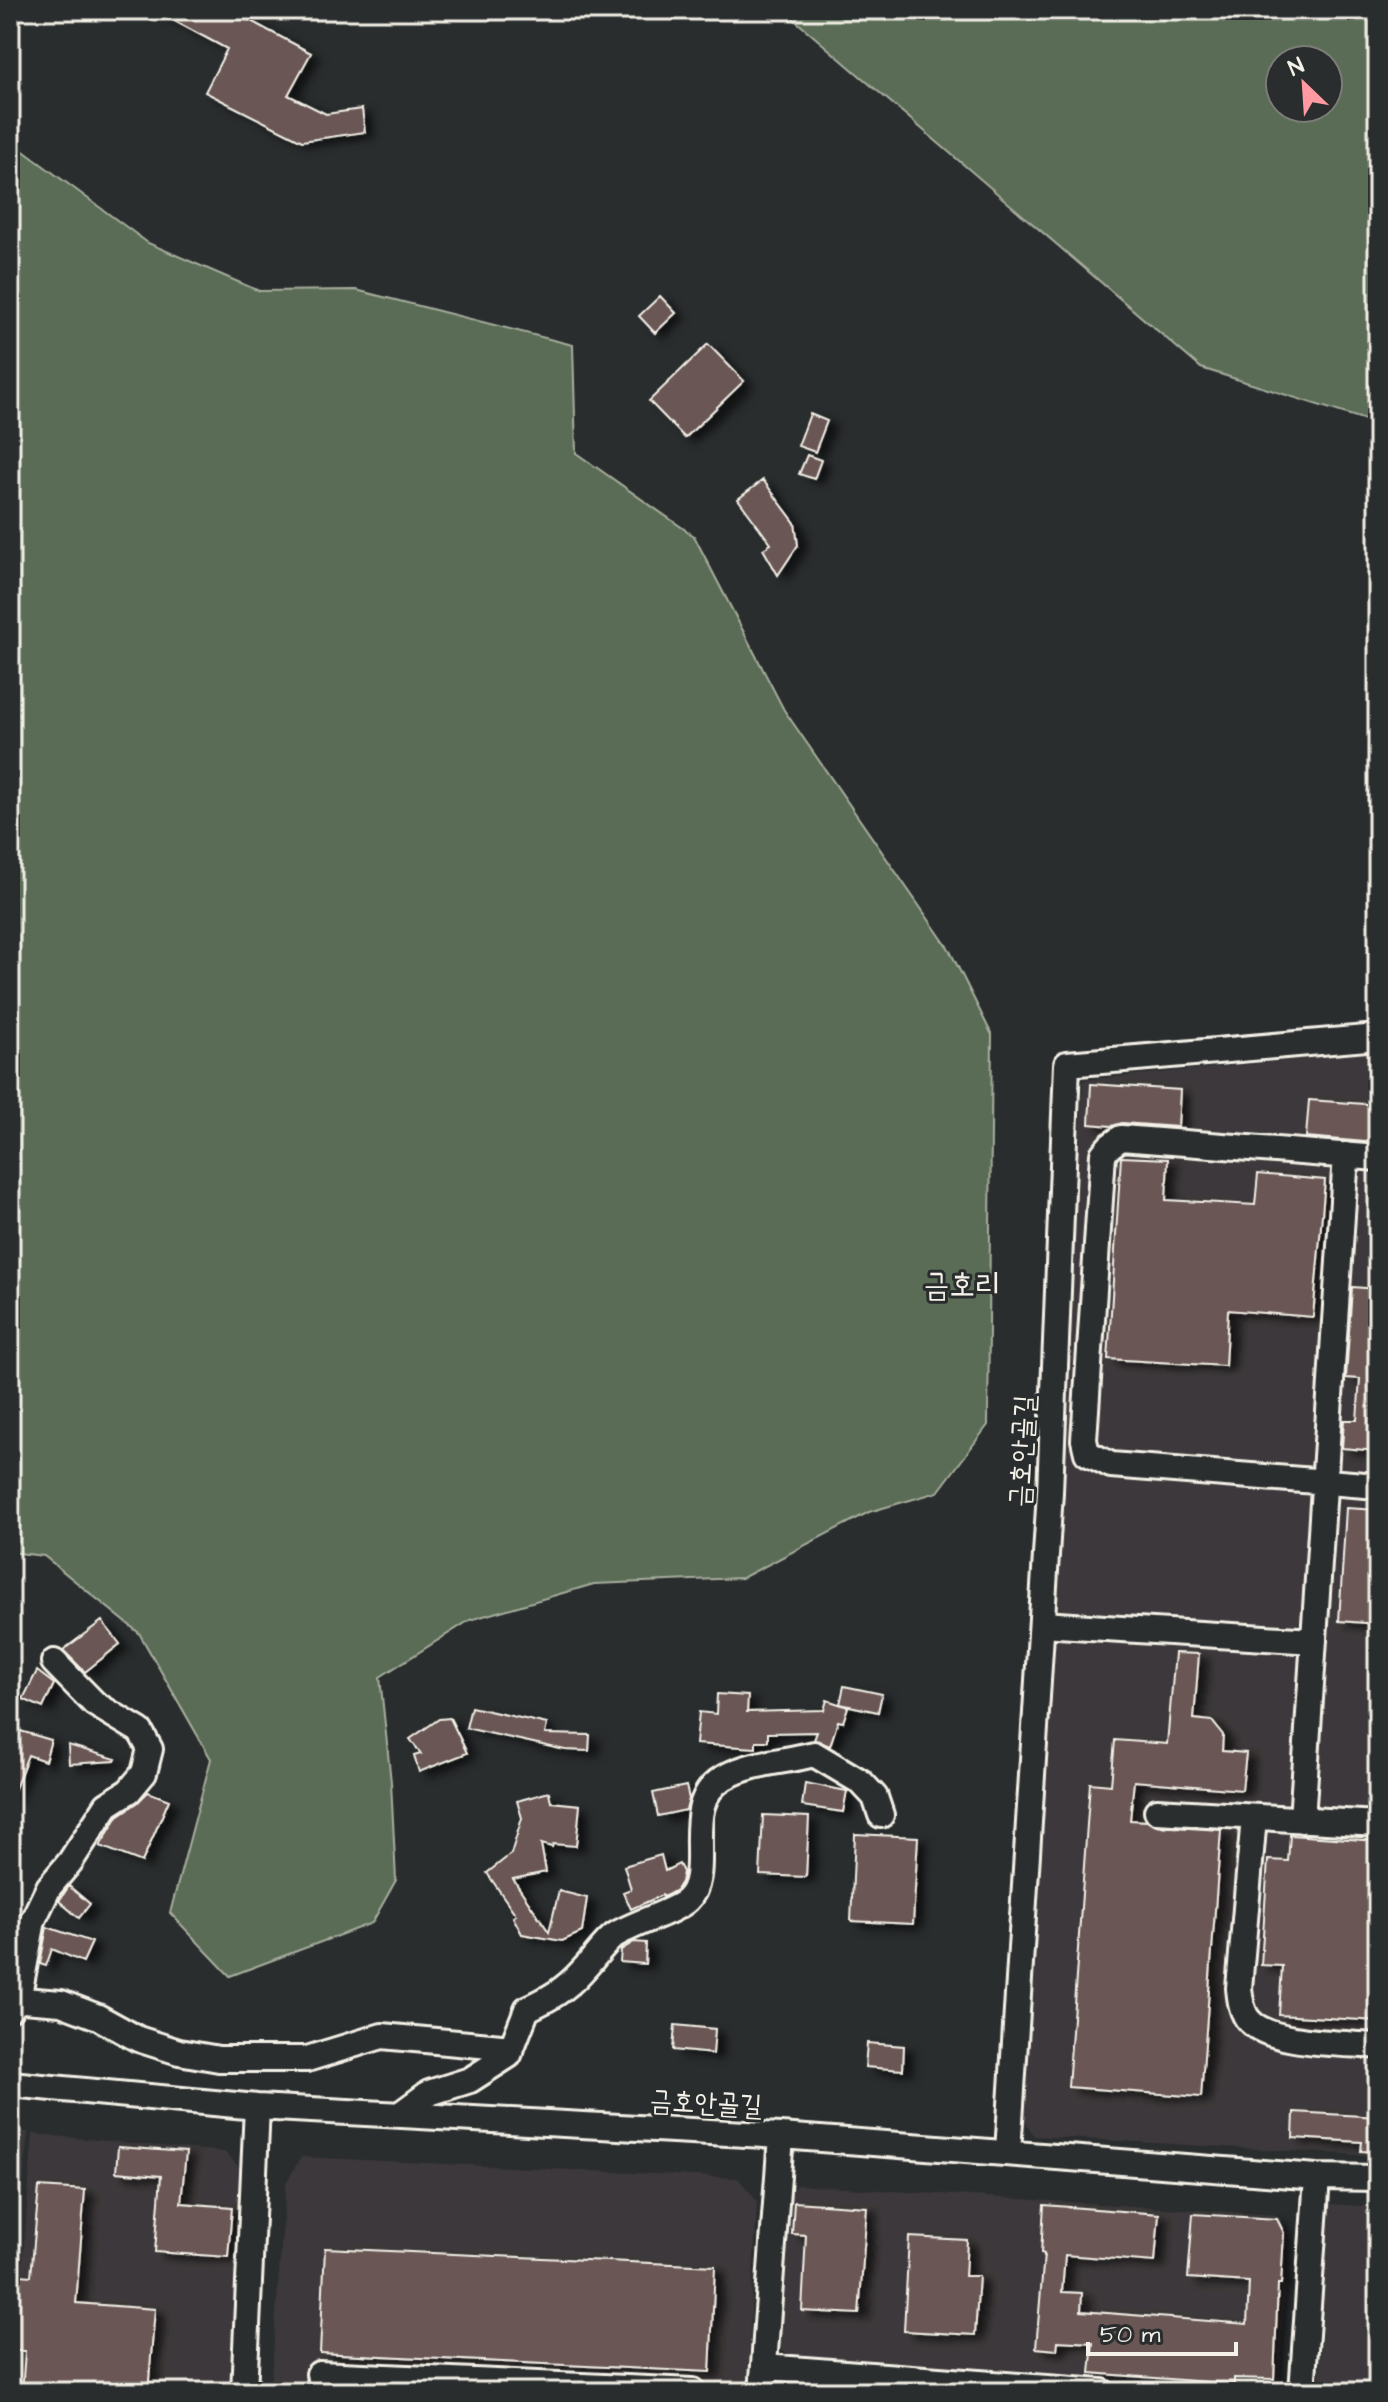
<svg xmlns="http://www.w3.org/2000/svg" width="1388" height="2402" font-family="'Architects Daughter','Poor Story',sans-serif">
<defs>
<filter id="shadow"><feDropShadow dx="9" dy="5" stdDeviation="4" flood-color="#0009"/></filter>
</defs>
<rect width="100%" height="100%" fill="#2a2d2e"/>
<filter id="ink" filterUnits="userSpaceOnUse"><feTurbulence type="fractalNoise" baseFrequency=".0125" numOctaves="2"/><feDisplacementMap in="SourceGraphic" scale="16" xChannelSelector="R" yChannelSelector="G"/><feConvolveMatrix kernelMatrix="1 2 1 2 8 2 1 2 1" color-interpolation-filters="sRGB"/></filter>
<g filter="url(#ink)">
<!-- built -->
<path fill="#3d393a" d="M1378,1052V2156L1034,2136L1019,2111L1083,1080Z
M10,2131L28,2132L10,2322Z
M33,2134L224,2152L244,2172L228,2392H12Z
M301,2157L738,2178L757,2201L747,2392H270L286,2183Z
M796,2185L1277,2215L1287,2231L1280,2378L1271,2388L787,2355L779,2345L789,2194Z
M1328,2204L1378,2207V2392H1319Z"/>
<!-- green -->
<path fill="#5a6c55" stroke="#a7ae9e" stroke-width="2" fill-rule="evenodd" d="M783,10H1378V424L1201,368ZM1280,60H1328V108H1280Z
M10,141L148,243L259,291L356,290L573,345L576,453L694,536L784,710L949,949L992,1035L988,1425L938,1492L869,1512L742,1578L594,1584L470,1620L380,1677L391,1782L396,1880L372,1923L230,1976L170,1913L211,1759L139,1633L44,1556L10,1552Z"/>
<!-- building -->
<path fill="#695655" stroke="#f4f1e8" stroke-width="2" filter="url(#shadow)" d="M154,10H230L311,53L288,95L326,114L362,109L365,132L302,141L205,92L227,49Z
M660,296L676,313L655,333L639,316Z
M708,344L744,381L685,438L649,401Z
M810,414L827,421L815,452L798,446Z
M807,455L821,460L814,479L799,474Z
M763,480L795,523L798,545L778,575L763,549L771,544L738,499Z
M1091,1084L1180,1090L1178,1127L1122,1123L1112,1126L1089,1124Z
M1309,1100L1378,1105V1143L1306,1137Z
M1121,1157L1168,1159L1166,1200L1255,1205L1258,1174L1325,1180L1313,1317L1228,1310L1225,1366L1108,1359Z
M1352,1287L1378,1289V1451L1342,1448L1344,1420H1357L1360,1379L1346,1378Z
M1346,1508L1378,1510V1624L1339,1621Z
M102,1621L120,1644L85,1672L63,1650Z
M1175,1653L1199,1654L1194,1719L1212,1721L1223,1735L1222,1751L1246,1753L1242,1790L1134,1781L1130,1820L1147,1821L1156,1826L1221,1830L1201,2097L1068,2087L1090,1783L1111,1785L1115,1740L1167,1744Z
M37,1671L54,1684L43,1708L23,1699Z
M844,1686L882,1694L878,1712L840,1704Z
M717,1694L748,1696L747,1712L824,1710L827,1700L848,1707L843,1722L838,1721L830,1746L814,1740L817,1732L768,1733V1741H756V1748L696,1744L699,1712L716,1714Z
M471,1707L547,1724L545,1734L590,1735L589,1751L565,1750L466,1728Z
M450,1718L467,1753L419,1772L414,1756L421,1754L410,1739L439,1719Z
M17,1730L51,1740L45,1761L28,1755L11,1799L10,1751Z
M68,1745L116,1759L115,1761L69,1764Z
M805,1783L847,1791L843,1812L802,1806Z
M686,1786L689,1799L686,1810L658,1816L653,1793Z
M148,1792L169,1800L142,1862L100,1846L118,1816L137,1803Z
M549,1792L551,1802L580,1805L576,1846L553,1844L552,1847L541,1844L546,1872L513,1879L549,1932L559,1891L587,1898L582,1932L562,1941L522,1934L513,1917L516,1915L487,1873L511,1854L522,1818L517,1801Z
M763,1815L809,1817L806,1877L760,1875Z
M855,1834L918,1837L913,1924L851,1921Z
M1290,1835L1378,1841V2021L1279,2015L1282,1966L1261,1965L1268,1860L1288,1861Z
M661,1855L665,1871L679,1864L683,1872L681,1882L676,1890L667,1895L663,1897L662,1895L631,1909L623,1892L631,1889L624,1866Z
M69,1886L90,1904L79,1918L59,1901Z
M47,1927L92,1942L83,1962L52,1949L46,1966L40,1964Z
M634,1942L646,1943L645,1964L620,1962L621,1950Z
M675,2025L715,2029L713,2054L673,2050Z
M867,2043L904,2046L903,2070L865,2067Z
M1294,2112L1378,2117V2152L1361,2151L1362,2142L1293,2138Z
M118,2147L186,2152L181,2203L232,2207L228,2257L155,2252L161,2176L116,2172Z
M39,2187L85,2190L76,2303L155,2309L148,2392H22L25,2351H10V2274L31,2276Z
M794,2202L867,2207L859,2314L802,2311L806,2235L792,2234Z
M1044,2205L1159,2214L1155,2262L1065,2255L1062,2292L1082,2293L1081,2311L1247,2324L1249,2282L1188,2278L1193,2214L1277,2219L1284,2233L1281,2284H1278L1274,2379L1234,2378V2384L1090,2373L1093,2343L1058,2341L1057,2350L1036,2348L1044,2254L1041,2253Z
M909,2237L967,2240L965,2276H979L975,2335L904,2331Z
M325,2248L715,2266L710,2372L320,2353Z"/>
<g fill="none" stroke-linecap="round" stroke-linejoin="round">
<defs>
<path id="minor" d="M1378,1158L1121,1138L1110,1146L1103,1154L1084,1440L1087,1453L1111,1465L1378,1486
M1042,1624L1314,1641
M1157,1811L1378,1824
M1254,1817L1239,1988C1240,1998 1241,2009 1247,2018C1266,2045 1346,2043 1378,2046
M1302,1820L1346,1155
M10,1999L61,2003L98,2017L138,2039L179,2052L219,2059H307L382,2036L512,2048
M10,2009L18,2000L33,1920L49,1887L70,1862L107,1805L129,1791L144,1773L150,1749L140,1731L95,1704L54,1662
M10,2084L257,2107L781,2136L1317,2177L1378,2178
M399,2115L429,2093L470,2080L509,2055L527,2009C549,1999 566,1989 582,1971C593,1960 603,1944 615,1935C632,1924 676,1911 687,1900C716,1872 677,1803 725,1777C751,1762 785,1762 814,1754L861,1782L875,1797L881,1815
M1008,2152L1050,1492L1067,1064L1378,1037
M764,2367L1102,2392
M319,2374L693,2391
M244,2392L257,2107
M762,2392L781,2136
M1302,2392L1317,2177"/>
</defs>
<!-- minor casing -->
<use href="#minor" stroke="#f4f1e8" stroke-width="30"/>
<!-- minor -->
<use href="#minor" stroke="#2a2d2e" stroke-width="24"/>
</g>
</g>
<g text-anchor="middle" stroke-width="6" stroke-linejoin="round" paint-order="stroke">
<!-- street labels -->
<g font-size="28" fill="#f4f1e8" stroke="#2a2d2e">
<text transform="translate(1021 1451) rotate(-87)" y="10">금호안골길</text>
<text transform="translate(706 2102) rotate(3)" y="10">금호안골길</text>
</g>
<!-- quarter labels -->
<g font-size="32" fill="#f4f1e8" stroke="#2a2d2e">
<text x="962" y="1295">금호리</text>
</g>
</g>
<!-- margin -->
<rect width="1388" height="2402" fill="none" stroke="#2a2d2e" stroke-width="40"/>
<rect x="20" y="20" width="1348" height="2362" fill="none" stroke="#f4f1e8" stroke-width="3" filter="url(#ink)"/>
<!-- north arrow -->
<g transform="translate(1304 84) rotate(335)"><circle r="38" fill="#2a2d2e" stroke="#7b7b78" stroke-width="2"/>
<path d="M0-6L14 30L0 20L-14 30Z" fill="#ff9aa2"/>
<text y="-12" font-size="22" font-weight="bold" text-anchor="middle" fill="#f4f1e8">N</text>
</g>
<!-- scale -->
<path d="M1088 2342v12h148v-12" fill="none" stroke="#f4f1e8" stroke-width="4"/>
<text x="1100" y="2342" font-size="24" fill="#f4f1e8" stroke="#2a2d2e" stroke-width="6" paint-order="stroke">50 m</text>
</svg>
